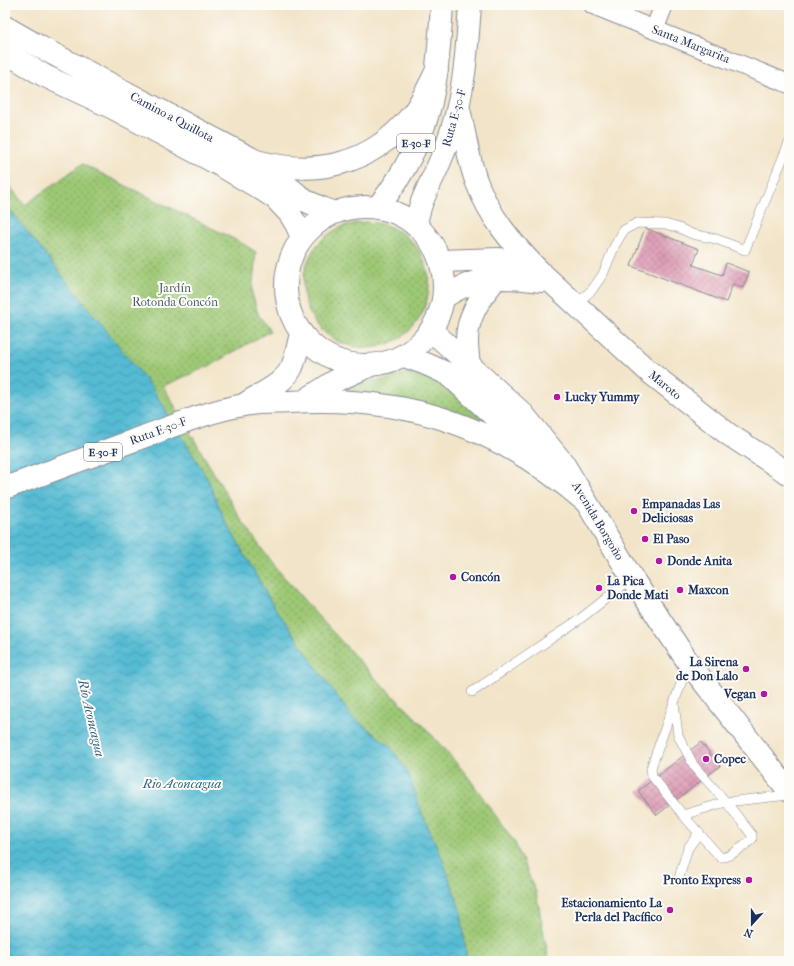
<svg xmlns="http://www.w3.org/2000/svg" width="794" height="966" font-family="'IM FELL French Canon',serif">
<defs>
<pattern id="grass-dots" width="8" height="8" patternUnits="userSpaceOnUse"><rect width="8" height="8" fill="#9dc875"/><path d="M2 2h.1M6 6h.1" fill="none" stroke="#7fa363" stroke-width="1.8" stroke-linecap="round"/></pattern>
<pattern id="water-waves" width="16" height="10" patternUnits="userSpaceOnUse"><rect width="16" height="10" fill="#55bbd3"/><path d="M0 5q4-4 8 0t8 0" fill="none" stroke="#4698ae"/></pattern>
<pattern id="building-cross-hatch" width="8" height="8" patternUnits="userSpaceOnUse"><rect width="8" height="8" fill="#d98eab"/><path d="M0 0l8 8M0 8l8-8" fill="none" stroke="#af748e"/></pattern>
</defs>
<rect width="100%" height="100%" fill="#fdfcf7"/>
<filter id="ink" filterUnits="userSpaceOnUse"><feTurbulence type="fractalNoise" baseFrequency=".025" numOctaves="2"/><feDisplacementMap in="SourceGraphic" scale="8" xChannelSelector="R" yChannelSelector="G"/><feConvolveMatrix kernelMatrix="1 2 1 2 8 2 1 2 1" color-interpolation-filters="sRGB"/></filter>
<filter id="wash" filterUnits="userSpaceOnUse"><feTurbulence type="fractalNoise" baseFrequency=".012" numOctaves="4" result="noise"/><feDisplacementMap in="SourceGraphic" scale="16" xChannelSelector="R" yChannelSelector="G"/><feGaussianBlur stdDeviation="0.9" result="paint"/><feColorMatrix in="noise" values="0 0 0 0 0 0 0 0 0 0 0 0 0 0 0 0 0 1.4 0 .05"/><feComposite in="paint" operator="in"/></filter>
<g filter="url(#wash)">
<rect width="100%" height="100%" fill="#f2e4c8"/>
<!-- grass -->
<path fill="url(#grass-dots)" stroke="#5c7c6a" d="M82,164L238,241L256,252L252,293L258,314L270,331L209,366L163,386L240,518L271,562L316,614L379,682L422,724L466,774L515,843L536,892L549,961H5V181L25,205Z
M303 285a63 63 0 1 1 126 0a63 63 0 1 1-126 0Z
M415,370L433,376L485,420L483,423C439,403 389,399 342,391L353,384L363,381L380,380L394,377Z"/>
<!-- water -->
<path fill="url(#water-waves)" stroke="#387598" d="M5,204L153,389L207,478L224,518L271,602L333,691L351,716L390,746L408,773L421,811L443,860L461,912L467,961H5Z"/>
<g id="blocks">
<!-- building -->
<path fill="url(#building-cross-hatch)" d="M645,228L699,249L693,265L722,275L726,263L749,272L743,288L733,284L726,302L631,266Z
M701,742L720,766L657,815L638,791Z"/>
</g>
</g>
<g filter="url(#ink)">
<use href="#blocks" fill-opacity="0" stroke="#868a93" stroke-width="1"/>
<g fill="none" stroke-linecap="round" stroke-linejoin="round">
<defs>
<path id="lane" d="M576,304L592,290L603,274L615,245L624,230L637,223L665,224L679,228L692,234L716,239L745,250L789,143
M688,664L674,703L678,735L694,766L726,802L789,795
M472,692L580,619L632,578
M674,703L651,768L652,776L683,815L720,857C728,859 746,845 752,839V835L726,802L683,815
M678,881L688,848L699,833"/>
<path id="street" d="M593,5L789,84
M654,30L664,5"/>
<path id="secondary" d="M432,331L523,414L563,463L632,578L688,662L789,791
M404,356L426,364L448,374L509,430L550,455"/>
<path id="primary" d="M5,27L40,47L256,161L306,201L324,209L335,213
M5,52L45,76L113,108L220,165L266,192L275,198L290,214L297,226L302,238
M286 286a79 79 0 1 1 158 0a79 79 0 1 1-158 0Z
M441,261L499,259L519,263L536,268L647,370L728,434L789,474
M444,297C480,274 501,276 542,281
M469,365C468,357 467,348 467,340C467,315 482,294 498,277
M304,401L335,381L369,366
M245,404C261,393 283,385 292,367C296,357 298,345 301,334
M5,488C51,471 97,454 143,437C176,425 209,411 244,405C259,402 275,403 290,402C408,395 498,426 586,502"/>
<path id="highway" d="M459,109C465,134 468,160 477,183C490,217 512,243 536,268
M256,161C316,177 371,165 411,116C422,102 429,86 437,70
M377,208C405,174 427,131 434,87C439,60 440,32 442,5
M416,226C418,207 426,192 434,175C441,160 447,145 452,129C465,88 467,47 470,5"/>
</defs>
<!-- lane casing -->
<use href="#lane" stroke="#868a93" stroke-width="10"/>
<!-- street casing -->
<use href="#street" stroke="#868a93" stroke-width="20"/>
<!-- secondary casing -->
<use href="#secondary" stroke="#868a93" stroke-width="24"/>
<!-- primary casing -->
<use href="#primary" stroke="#868a93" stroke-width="24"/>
<!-- highway casing -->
<use href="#highway" stroke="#868a93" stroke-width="24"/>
<!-- lane -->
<use href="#lane" stroke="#fff" stroke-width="9"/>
<!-- street -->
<use href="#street" stroke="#fff" stroke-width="18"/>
<!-- secondary -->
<use href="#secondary" stroke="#fff" stroke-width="22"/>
<!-- primary -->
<use href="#primary" stroke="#fff" stroke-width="22"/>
<!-- highway -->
<use href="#highway" stroke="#fff" stroke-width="22"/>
</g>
</g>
<!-- markers -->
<g fill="#b5179e" stroke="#fdfcf7" stroke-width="1.5">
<circle cx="557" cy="397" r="4"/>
<circle cx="634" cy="511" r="4"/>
<circle cx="645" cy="539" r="4"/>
<circle cx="659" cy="561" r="4"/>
<circle cx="453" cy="577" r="4"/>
<circle cx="599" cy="588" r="4"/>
<circle cx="680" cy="590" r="4"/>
<circle cx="746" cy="669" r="4"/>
<circle cx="764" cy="694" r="4"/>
<circle cx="706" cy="759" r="4"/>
<circle cx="749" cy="880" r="4"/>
<circle cx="670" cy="910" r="4"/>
</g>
<g text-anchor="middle" stroke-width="4" stroke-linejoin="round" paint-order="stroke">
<!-- shield labels -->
<g fill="#fdfcf7" stroke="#5f6c8c" stroke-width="1">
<rect x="397" y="134" width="38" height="18" rx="3"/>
<rect x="84" y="443" width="38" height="18" rx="3"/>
</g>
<g font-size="11" font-weight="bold" fill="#1b2f5e">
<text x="416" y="147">E-30-F</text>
<text x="103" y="456">E-30-F</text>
</g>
<!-- street labels -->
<g font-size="12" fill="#1b2f5e" stroke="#fdfcf7">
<text transform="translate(691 44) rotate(22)" y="4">Santa Margarita</text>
<text transform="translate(172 117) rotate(28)" y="4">Camino a Quillota</text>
<text transform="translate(454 118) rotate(-74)" y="4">Ruta E-30-F</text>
<text transform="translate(665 385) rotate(39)" y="4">Maroto</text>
<text transform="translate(158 431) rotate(-20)" y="4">Ruta E-30-F</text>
<text transform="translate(598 521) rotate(59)" y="4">Avenida Borgoño</text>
</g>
<!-- park labels -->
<g font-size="12" fill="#425d65" stroke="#fdfcf7">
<text x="175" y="292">Jardín<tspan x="175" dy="14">Rotonda Concón</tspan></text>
</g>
<!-- poi labels -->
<g font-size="12" font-weight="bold" fill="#1b2f5e" stroke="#fdfcf7" text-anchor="start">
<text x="565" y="401">Lucky Yummy</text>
<text x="642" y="508">Empanadas Las<tspan x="642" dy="14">Deliciosas</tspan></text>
<text x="653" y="543">El Paso</text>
<text x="667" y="565">Donde Anita</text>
<text x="461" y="581">Concón</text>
<text x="607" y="585">La Pica<tspan x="607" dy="14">Donde Mati</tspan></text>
<text x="688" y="594">Maxcon</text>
<text x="738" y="666" text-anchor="end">La Sirena<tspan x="738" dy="14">de Don Lalo</tspan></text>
<text x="756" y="698" text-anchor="end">Vegan</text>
<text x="714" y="763">Copec</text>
<text x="741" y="884" text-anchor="end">Pronto Express</text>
<text x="662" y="907" text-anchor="end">Estacionamiento La<tspan x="662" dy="14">Perla del Pacífico</tspan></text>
</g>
<!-- water labels -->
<g font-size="13" font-style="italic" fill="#2f6087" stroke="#fdfcf7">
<text transform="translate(92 718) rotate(77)" y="5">Río Aconcagua</text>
<text x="182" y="788">Rio Aconcagua</text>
</g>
</g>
<!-- margin -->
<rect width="794" height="966" fill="none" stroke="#fdfcf7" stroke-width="20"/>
<!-- north arrow -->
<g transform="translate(752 924) rotate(201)" stroke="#fdfcf7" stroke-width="3" paint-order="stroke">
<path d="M0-3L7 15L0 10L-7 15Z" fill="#1b2f5e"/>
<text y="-6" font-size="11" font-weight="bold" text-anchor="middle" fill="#1b2f5e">N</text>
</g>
</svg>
